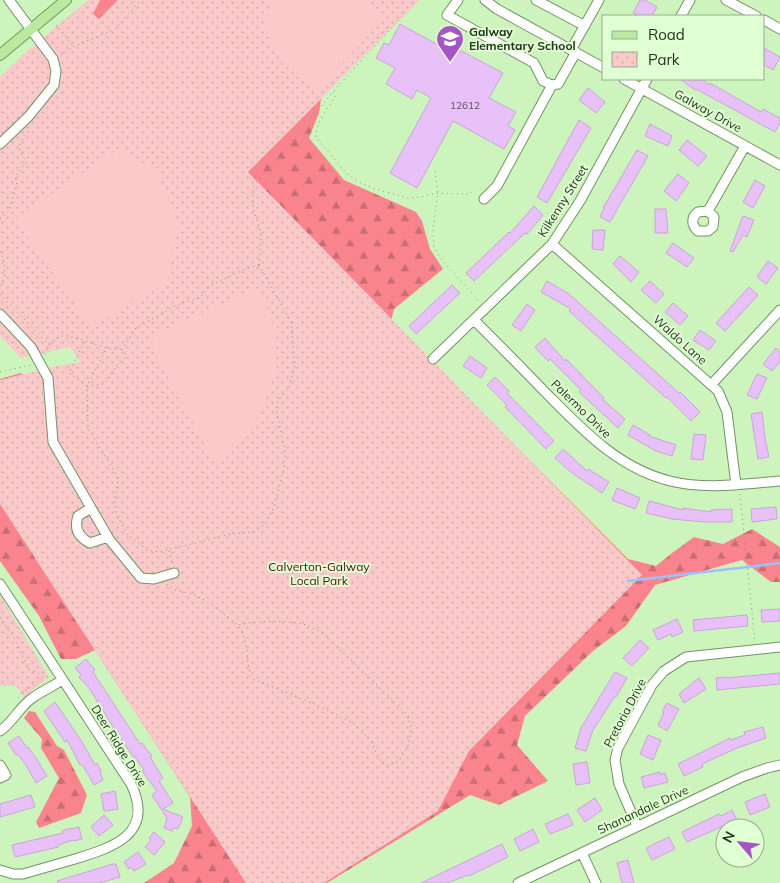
<svg xmlns="http://www.w3.org/2000/svg" width="780" height="883" font-family="Mulish,sans-serif">
<defs>
<pattern id="forest-firs" width="22" height="20" patternUnits="userSpaceOnUse" patternTransform="scale(1.25)"><rect width="22" height="20" fill="#fa848d"/><path d="M5 1l3.5 6h-7zM16 11l3.5 6h-7z" fill="#ca6d73"/></pattern>
<pattern id="park-dots" width="8" height="8" patternUnits="userSpaceOnUse" patternTransform="scale(1.25)"><rect width="8" height="8" fill="#fac9ca"/><path d="M2 2h.1M6 6h.1" fill="none" stroke="#d6adad" stroke-width="1.8" stroke-linecap="round"/></pattern>
</defs>
<rect width="100%" height="100%" fill="#cef4be"/>
<!-- forest -->
<path fill="url(#forest-firs)" d="M96,0H154L322,93L319,113L309,138L344,180L416,212L422,221L430,249L443,269L394,309L389,330L425,355L628,559L656,566L672,553L694,537L723,544L752,529L780,547V582H771L742,560L655,585L626,626L593,651L525,716L517,745L548,781L499,805L470,795L327,883H144L174,863L192,826L190,797L95,650L76,659H61L39,616L0,561V379L21,373L34,381L121,574L50,169Z
M29,711L35,712L57,746L64,750L87,795L81,813L39,828L36,822L59,778L41,748L42,739L24,718Z"/>
<!-- park -->
<path fill="url(#park-dots)" d="M88,0H100L93,14L99,19L118,0H420L248,172L642,575L469,751L438,811L324,883H246L0,504V380L56,366L81,362L70,347L21,358L0,336V77L28,50Z
M0,595L49,677L24,697L16,686H0Z"/>
<!-- pitch -->
<path fill="#fac9ca" d="M271,0H364L371,4L382,21L318,89L283,64L264,29Z
M119,148L157,172L179,223L167,283L91,327L15,219Z
M257,288L272,316L277,371L252,432L215,463L151,346L155,334Z"/>
<g fill="none" stroke-linecap="round" stroke-linejoin="round">
<!-- stream -->
<path stroke="#9cc2f8" stroke-width="2.5" d="M628,581L780,563"/>
</g>
<!-- building -->
<path fill="#e9c1f9" stroke="#caa5d8" d="M640,0H645L657,7L652,16H639L633,13Z
M400,24L442,47L448,37L457,43L454,47L503,73L489,98L516,112L508,126L515,130L504,149L453,121L417,188L390,173L431,98L417,90L412,99L386,84L395,68L376,58L384,43L389,45Z
M764,48L780,57L773,70L764,65Z
M680,79H702L709,85L710,83L761,112L763,109L780,118V123L775,132L696,89L695,90Z
M588,88L605,102L596,113L579,100Z
M579,120L591,128L547,203L537,197Z
M650,124L672,136L668,146L645,136Z
M687,140L707,156L698,166L679,150Z
M637,150L648,156L610,222L600,217L604,208H603Z
M678,174L689,183L676,201L664,191Z
M755,180L765,186L753,208L743,202Z
M534,206L543,215L527,234L525,233L474,281L466,273L509,232L510,233Z
M655,209H666L668,233H655Z
M743,216L754,220L747,237L743,235L733,252L730,251Z
M593,230H605L603,250L592,249Z
M673,243L694,258L687,267L666,253Z
M620,256L639,272L631,282L613,264Z
M768,261L778,268L766,284L757,277Z
M547,281L569,294L679,393L680,392L700,412L691,421L667,397L666,398L569,311L571,309L541,292Z
M650,281L664,294L656,303L641,290Z
M452,285L460,293L416,334L409,326Z
M749,287L758,295L725,331L716,323Z
M673,303L688,316L680,325L665,312Z
M527,304L535,310L521,331L512,325Z
M700,330L716,341L709,350L693,340Z
M545,338L565,361L566,359L604,398L603,400L625,419L618,428L579,392L581,390L550,359L548,361L541,354L535,347Z
M776,348L780,352V362L772,371L763,364Z
M470,356L487,368L481,378L463,366Z
M757,374L767,378L757,399L747,395Z
M495,377L509,391L507,393L554,441L546,449L505,407L507,405L487,385Z
M762,412L765,438L769,457L758,459L751,414Z
M633,425L650,435L649,436L676,445L672,456L656,451L628,435Z
M694,434L706,435L703,460L691,459Z
M563,449L587,471L588,469L609,482L602,493L572,473L555,458Z
M617,488L640,498L635,509L612,500Z
M649,501L683,510V508L711,512V510L732,509V522H705L672,519L646,513Z
M776,507L777,519L752,522L751,509Z
M780,609V621L762,622L761,610Z
M747,615L748,626L694,631L693,620Z
M677,619L683,632L672,637L671,634L658,640L653,630Z
M640,640L649,648L632,666L623,658Z
M86,659L95,670L93,672L140,744L142,743L152,756L150,757L163,778L159,781L173,803L163,809L183,817L178,829L173,828L172,831L164,828L167,818L152,795L157,791L142,771L144,770L135,757L134,758L115,730L89,688L79,677L81,675L75,668Z
M615,672L627,678L616,697L615,696L593,730L586,751L575,748L581,728Z
M780,673V684L717,690L716,678L727,677V678Z
M699,678L706,689L684,703L679,694Z
M55,702L82,742L95,765L97,763L101,771L100,772L103,780L94,785L82,764L80,765L67,740L65,742L44,711Z
M667,703L679,709L667,731L658,725L664,713L662,712Z
M763,727L766,738L737,748L702,764L703,767L684,776L678,764L730,738L731,740L745,735L744,732Z
M648,735L661,740L653,760L640,754Z
M19,736L27,748L28,747L36,758L47,776L36,783L26,765L17,754L16,755L8,743Z
M587,762L590,783L576,785L573,764Z
M660,772V775L665,773L668,782L644,788L641,777Z
M115,791L118,809L104,811L101,794Z
M765,794L770,807L750,815L745,802Z
M31,795L35,807L0,817V804Z
M595,798L602,810L585,822L577,810Z
M732,810L737,820L687,842L682,832L719,814L721,816Z
M568,814L573,825L550,834L545,824Z
M104,815L113,825L99,836L91,827Z
M79,827L82,839L74,841L73,840L58,845V847L15,857L12,845L63,833L62,831L71,828V829Z
M533,829L539,842L520,851L514,839Z
M154,832L165,842L154,855L145,847L151,840L149,838Z
M669,837L675,849L652,860L646,848Z
M502,844L508,857L469,876L468,875L447,883H421Z
M138,852L146,864L134,871L131,867L129,869L124,862Z
M628,860L634,883H622L617,863Z
M113,864H116L120,877L100,883H58L57,881Z"/>
<g fill="none" stroke-linecap="round" stroke-linejoin="round">
<defs>
<path id="minor" d="M458,0L447,15L534,63L543,81L552,85
M485,0L497,9L604,68
M536,0L585,26
M726,0L756,16
M681,16L690,0
M764,20L780,29
M571,50L599,0
M624,79L780,165
M0,144L29,116L54,85L56,71L53,59L9,0
M484,199L497,186L552,85L558,84L576,52
M708,211L714,217L713,227L708,231H698C691,225 691,217 698,212L708,211L745,146
M552,244L718,391L727,412L736,485
M0,314L31,347L48,378L53,442L109,539L141,578L154,579L174,573
M474,320C498,344 521,367 544,391C581,428 617,468 670,481C706,490 744,484 780,481
M433,359L552,244L580,201L647,79
M711,385L780,310
M91,508L78,516C74,528 78,537 90,543L108,537
M0,584L131,784C155,834 114,847 75,859C58,864 40,869 23,874H13L0,870
M0,731C13,722 19,708 31,699C40,692 52,687 62,680
M0,765L6,775L0,778
M637,826L619,784L615,760L618,748L652,685L664,671L686,657L780,647
M582,853L596,883
M518,883L742,777L767,768L780,765"/>
<path id="major" d="M0,55L66,0"/>
</defs>
<!-- minor casing -->
<use href="#minor" stroke="#719462" stroke-width="11"/>
<!-- major casing -->
<use href="#major" stroke="#68a04d" stroke-width="12"/>
<!-- path -->
<path stroke="#7b9670" stroke-width="1" stroke-dasharray="1 4" stroke-linecap="butt" d="M56,25L73,46
M61,55L73,47L115,29L141,0
M333,92L336,96C329,107 315,123 316,137L347,174L359,182L375,189L408,198L420,197L436,193L470,194L473,190
M435,171L438,193L433,229L434,247L440,258L480,302
M0,219L9,211L17,182L15,177L26,163V161C14,145 21,143 30,128
M0,251C6,265 7,274 0,288
M259,265L291,322L295,366L289,387L278,401L276,409L285,451L284,469L274,507L264,525L254,532L231,534L159,552L147,550L126,533L115,510V497L118,485L117,476L88,428L87,386L104,384C109,378 113,372 117,365C120,361 124,361 126,355L122,349L136,328L181,303L200,298L208,288L217,282L248,268Z
M259,265L261,233L253,209V187L339,85L406,12
M0,294L47,343H51L59,337L66,335L107,348L121,349
M84,342L69,373L87,386L106,349
M45,354L50,344
M0,372L31,365
M740,494L755,642
M169,551L172,564
M167,584C175,593 189,591 199,597C211,604 226,615 236,624C252,640 243,662 253,679L317,705L353,723L370,739L379,759L386,766L399,761L409,744L411,729L408,715L323,633C318,631 313,628 309,626C289,619 258,621 237,625
M0,617L14,638L29,669L47,678
M18,698L22,693L44,677"/>
<!-- minor -->
<use href="#minor" stroke="#fff" stroke-width="9"/>
<!-- major -->
<use href="#major" stroke="#bbe9a3" stroke-width="10"/>
</g>
<!-- icons -->
<defs>
<symbol id="school-pin" viewBox="-11 -11 22 30"><path d="M0 17L-7.5 6A9.5 9.5 0 1 1 7.5 6Z" fill="#a754c4" stroke="#e0ffd3"/><path d="M0-5L7-2L0 1L-7-2ZM-4 1L0 2.5L4 1V4Q0 6-4 4Z" fill="#fff"/></symbol>
</defs>
<g fill-rule="evenodd">
<use href="#school-pin" x="434" y="23" width="32" height="43"/>
</g>
<g text-anchor="middle" stroke-width="4" stroke-linejoin="round" paint-order="stroke">
<!-- number labels -->
<g font-size="10" fill="#555655">
<text x="465" y="109">12612</text>
</g>
<!-- poi labels -->
<g font-size="12" font-weight="bold" fill="#24331e" stroke="#e0ffd3" text-anchor="start">
<text x="469" y="36">Galway<tspan x="469" dy="14">Elementary School</tspan></text>
</g>
<!-- street labels -->
<g font-size="12" fill="#24331e" stroke="#e0ffd3">
<text transform="translate(708 111) rotate(29)" y="4">Galway Drive</text>
<text transform="translate(563 201) rotate(-58)" y="4">Kilkenny Street</text>
<text transform="translate(680 340) rotate(42)" y="4">Waldo Lane</text>
<text transform="translate(581 409) rotate(44)" y="4">Palermo Drive</text>
<text transform="translate(625 713) rotate(-62)" y="4">Pretoria Drive</text>
<text transform="translate(119 746) rotate(58)" y="4">Deer Ridge Drive</text>
<text transform="translate(643 810) rotate(-25)" y="4">Shanandale Drive</text>
</g>
<!-- park labels -->
<g font-size="12" fill="#540918" stroke="#e0ffd3">
<text x="319" y="571">Calverton-Galway<tspan x="319" dy="14">Local Park</tspan></text>
</g>
</g>
<!-- legend -->
<rect x="602" y="15" width="162" height="65" fill="#e0ffd3" stroke="#95ad8b"/>
<rect x="612" y="31" width="25" height="8" fill="#bbe9a3" stroke="#95ad8b"/>
<text x="648" y="40" font-size="15" fill="#24331e">Road</text>
<rect x="612" y="52" width="25" height="15" fill="url(#park-dots)" stroke="#95ad8b"/>
<text x="648" y="65" font-size="15" fill="#24331e">Park</text>
<!-- north arrow -->
<g transform="translate(740 843) rotate(298)"><circle r="24" fill="#e0ffd3" stroke="#95ad8b"/>
<path d="M0-4L9 19L0 12L-9 19Z" fill="#a754c4"/>
<text y="-8" font-size="14" font-weight="bold" text-anchor="middle" fill="#24331e">N</text>
</g>
</svg>
